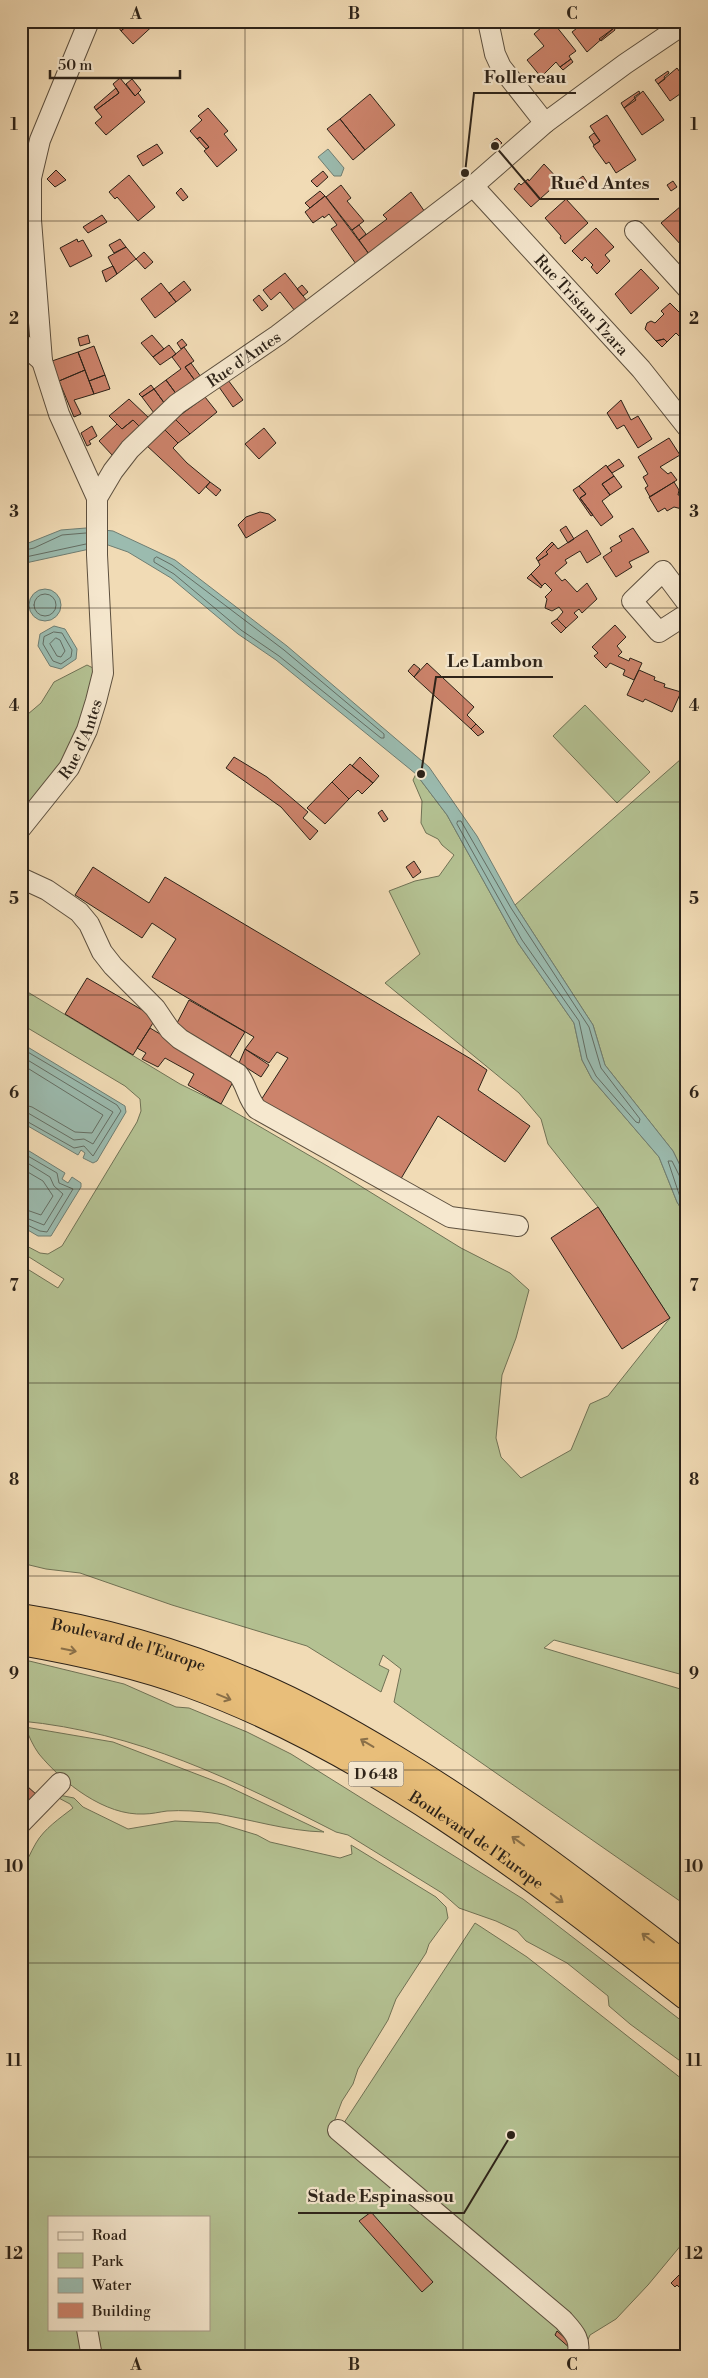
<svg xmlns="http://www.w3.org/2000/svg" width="708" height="2378" font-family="'Libre Bodoni',serif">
<rect width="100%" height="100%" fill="#f1dbb5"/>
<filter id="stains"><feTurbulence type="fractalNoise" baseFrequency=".004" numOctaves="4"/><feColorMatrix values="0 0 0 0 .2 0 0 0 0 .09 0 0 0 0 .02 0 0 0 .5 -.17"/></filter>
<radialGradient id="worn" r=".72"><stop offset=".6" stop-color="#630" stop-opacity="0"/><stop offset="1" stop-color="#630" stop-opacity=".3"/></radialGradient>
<!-- green -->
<path fill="#b4c192" stroke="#707255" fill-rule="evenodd" d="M87,665L103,673L87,730L21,828V720L41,703L54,682Z
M585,705L650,772L617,803L553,736Z
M681,759L687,766V1180L673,1151L605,1065L593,1025L515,905Z
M416,774L447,815L518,943L574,1023L582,1060L592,1079L659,1157L677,1202L687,1218V1676L554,1640L544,1648L687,1691V1906L394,1702L401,1669L383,1655L379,1665L389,1670L381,1692L307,1646L172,1605L80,1573L46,1569L21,1563V1265L58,1288L64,1279L21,1252V1243L40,1253L48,1254L62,1246L137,1122L141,1111L140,1099L125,1086L21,1024V988L180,1084L221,1104L336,1171L461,1248L510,1273L529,1290L516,1338L502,1375L496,1438L501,1457L521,1478L571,1450L590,1404L608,1396L670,1318L598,1207L548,1144L541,1119L519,1093L385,983L420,954L389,891L415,881L439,876L454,855L442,845L438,839L426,833L421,823L422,801L413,780Z
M21,1659L124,1684L176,1707L189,1708L247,1732L291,1754L523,1899L687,2025V2066L630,2024L609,2006L608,1996L567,1963L526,1941L517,1931L496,1921L459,1908L442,1893L348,1835L336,1832C234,1780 137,1732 21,1721Z
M25,1727L113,1742L225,1785L324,1832C286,1831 250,1819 212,1813C198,1811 182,1810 167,1811C159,1812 152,1814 144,1814C105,1816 63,1783 39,1754C33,1746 29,1736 25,1727Z
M59,1795L74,1798L83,1807L128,1829L175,1821L218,1823L257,1835L270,1842L340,1858L352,1854L351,1845L436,1897L446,1907L448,1918L429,1944L426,1953L396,1999L388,2020L358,2069L353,2084L342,2101L331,2130L336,2135L475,1923L527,1957L687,2083V2238L648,2285L616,2319L590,2335L580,2357H21V1872C27,1862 30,1853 36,1843C44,1829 60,1818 73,1808L70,1804L55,1796ZM49,2217H209V2329H49Z"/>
<!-- water -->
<path fill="#9bbbaf" stroke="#6f7e73" d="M328,149L344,168L341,176H334L318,157Z
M86,528L113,531L175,560L287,646L429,767L477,836L515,905L593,1025L605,1065L673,1151L687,1180V1218L677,1202L659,1157L592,1079L582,1060L574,1023L518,943L447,815L416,774L276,660L238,634L171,578L128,552L108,545L21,564V546L61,530Z
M29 605a16 16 0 1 1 32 0a16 16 0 1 1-32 0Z
M54,626L65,629L77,649L76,659L61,669L50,666L38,646L40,634Z
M21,1043L125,1106L126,1112L97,1161L93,1163L83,1158L85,1153L81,1150L78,1155L21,1122Z
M21,1146L65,1173L62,1179L68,1183L72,1177L81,1183V1187L51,1236H38L21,1226Z"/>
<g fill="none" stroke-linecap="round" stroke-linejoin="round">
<!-- shore -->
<path stroke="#646e64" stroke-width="1" d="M21,551L34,548L62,535L86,533
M157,557L172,565L284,650L384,734V738H381L279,656L241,630L174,574L154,562V559Z
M21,558L86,544
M34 605a11 11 0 1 1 22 0a11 11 0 1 1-22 0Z
M54,632L62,633L72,650L71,657L61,664L53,661L43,644L44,637Z
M56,638L60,640L65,651L61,657L57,656L50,644Z
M458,821H461L511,908L589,1027L601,1068L640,1119L639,1123L636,1122L596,1076L587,1058L579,1021L522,940L457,824Z
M21,1048L117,1105L121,1111L93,1156L84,1146L74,1148L21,1118
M21,1056L113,1112L93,1144L84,1139L74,1140L28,1113L21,1112
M21,1064L103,1115L92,1133L75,1132L32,1107L21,1104
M21,1152L57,1173L59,1183L73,1189L47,1232L40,1231L21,1222
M21,1159L50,1177L54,1186L63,1194L44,1225L21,1216
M21,1168L43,1181L53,1196L41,1215L21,1208
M687,1181L681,1179L672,1161H668L681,1200L687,1209"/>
</g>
<!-- building -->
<path fill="#cc836b" stroke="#2c2218" d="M126,21H132L121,31L119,28Z
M132,21H158L133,44L121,31Z
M549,21H552L576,51L569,56L571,59L560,67L556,62L541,77L527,60L544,46L534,34Z
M586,21H609L614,28L587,52L572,32Z
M614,28L615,30L601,41L599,39Z
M571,59L573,62L563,70L560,67Z
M677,68L687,82V89L670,101L658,84Z
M668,71L669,73L664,77L665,79L658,84L655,80Z
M120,78L135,96L138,93L145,102L106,135L95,123L102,117L96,110L119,93L113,84Z
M132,79L141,90L135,96L126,84Z
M116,88L119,93L96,110L94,107Z
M639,91L640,93L634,97L636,100L624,108L621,103Z
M643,91L664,120L642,135L624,108Z
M370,94L395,125L365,150L340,119Z
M208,108L228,131L224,134L237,150L217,167L204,151L209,147L200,137L197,139L190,131L202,120L198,116Z
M607,115L636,160L616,173L609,162L606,164L593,146L600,141L590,126Z
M340,119L365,150L353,160L327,129Z
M594,133L600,141L594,145L589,137Z
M200,137L209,147L206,149L197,139Z
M497,138L502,143L495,149L490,143Z
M157,144L163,153L143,166L137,156Z
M544,164L560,181L531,207L514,189L519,183L521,185L528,179L529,181Z
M56,170L66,180L55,187L47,179Z
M323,171L328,177L317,187L311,181Z
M129,175L155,207L138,221L117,197L115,199L109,192Z
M583,176L587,182L581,188L575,182Z
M673,181L677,187L671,191L667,185Z
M341,185L351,198L347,201L364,221L352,230L326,197Z
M181,188L188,197L183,201L176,193Z
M320,191L325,196L310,208L305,203Z
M411,192L425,212L369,254L359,240L387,219L383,215Z
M325,196L369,254L356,264L331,229L337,225L329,214L324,218L323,216L313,223L305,212Z
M566,199L588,223L565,244L560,238L561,236L545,218Z
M681,206L687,212V242L682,246L661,223Z
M102,215L107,222L88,233L83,227Z
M359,225L366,234L359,240L352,230Z
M596,228L614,247L605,255L610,261L597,274L591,267L593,265L585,257L582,261L572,251Z
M77,239L78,242L83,240L92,256L70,267L60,248Z
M120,239L126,247L114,253L109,245Z
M126,247L136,259L117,274L108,257Z
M144,252L153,262L145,269L136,259Z
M113,266L117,274L106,282L102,271Z
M641,269L659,288L631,314L615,294Z
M285,273L307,301L295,311L280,292L271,300L263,290Z
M184,281L191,290L176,302L169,293Z
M161,283L176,302L155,318L141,299Z
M302,285L308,292L303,296L297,289Z
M259,295L268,306L262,311L253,300Z
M670,303L687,320L686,343L676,333L667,342L664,339L656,341L645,329L647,323L651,321L655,323L664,314L661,311Z
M88,335L90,343L80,346L78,338Z
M152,335L164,349L153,357L141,343Z
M182,339L187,345L181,349L177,343Z
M664,339L667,342L662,347L656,341Z
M169,345L176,354L160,365L153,357Z
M94,346L105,375L89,381L78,352Z
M184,347L194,361L185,367L196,382L177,395L166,380L181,369L172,357Z
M78,352L85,370L59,381L52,361Z
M191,363L201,377L196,382L185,367Z
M85,370L94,394L74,400L81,414L74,417L59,381Z
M105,375L110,389L94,394L89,381Z
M166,380L177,395L165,404L154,389Z
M228,380L243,400L233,407L219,387Z
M151,385L154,389L142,397L139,394Z
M154,389L165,404L154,413L142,397Z
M205,397L217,412L190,434L175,419Z
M129,399L150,419L141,428L133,420L122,429L109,416Z
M621,400L631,420L638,416L652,439L638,448L624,425L617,429L607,413Z
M175,419L190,434L178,443L163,428Z
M133,420L141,428L113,456L99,441L117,424L122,429Z
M92,426L97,436L89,441L91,444L87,446L81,433Z
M163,428L178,443L173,448L187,463L210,482L199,494L146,445Z
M264,428L276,443L259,459L245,444Z
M669,438L680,455L660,467L668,474L671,472L677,480L650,497L645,488L648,486L643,477L648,474L638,457Z
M619,459L624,466L612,473L607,467Z
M606,465L614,476L602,484L610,495L602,501L613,517L601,526L580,498L586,494L579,486Z
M614,476L622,487L610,495L602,484Z
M210,482L221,490L216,496L206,487Z
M674,482L679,490L678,495H687V517L682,509L674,507L667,511L665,508L658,512L649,497Z
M579,486L586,494L580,498L593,515L591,516L573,490Z
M260,512L269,514L276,520L246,538L238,525L246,517Z
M566,526L574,539L568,543L560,530Z
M633,528L649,552L629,562L632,567L616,577L603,557L612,551L610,548L622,541L619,536Z
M587,530L601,554L587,563L580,551L565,560L567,563L555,573L562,581L565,579L577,592L587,583L597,599L582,613L579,609L574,613L578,617L566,628L557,619L563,612L559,607L552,611L545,608L547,599L545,597L552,590L545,583L542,586L531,574L540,565L538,561L548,554L546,552L554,544L558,549Z
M552,542L554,544L546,552L548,554L538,561L536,558Z
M531,574L542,586L541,588L527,578Z
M557,619L566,628L561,633L551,623Z
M615,625L626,637L617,646L622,652L618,656L629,661L630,658L642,663L634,680L623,675L625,670L610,663L606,668L594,656L598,653L592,647Z
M687,645V658L681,648Z
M427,663L474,707L467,715L476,724L471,729L414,677Z
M414,664L420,669L414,677L408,671Z
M639,670L655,677L654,680L665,684L664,687L681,692L672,712L645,699L643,702L627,695Z
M476,724L484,732L478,736L471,729Z
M234,757L267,777L308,812L303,818L318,831L310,840L281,807L226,768Z
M360,757L379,776L373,783L352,766Z
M350,764L373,783L362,794L358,790L349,799L332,782Z
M332,782L349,799L325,824L307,808Z
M382,810L388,819L384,822L378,813Z
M414,861L421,872L413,878L406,867Z
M93,867L149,903L165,877L471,1059L487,1070L478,1090L530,1126L505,1162L438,1116L399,1182L261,1100L288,1058L277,1052L269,1063L245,1049L254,1037L152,977L176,939L152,923L142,938L75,895Z
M87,978L156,1018L133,1055L65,1014Z
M189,1000L245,1032L230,1057L176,1025Z
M150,1028L175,1043L173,1046L233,1082L221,1104L188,1085L194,1074L165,1058L158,1067L142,1059L146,1053L137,1048Z
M245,1049L269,1065L261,1077L239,1063Z
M598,1207L670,1318L622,1349L551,1238Z
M27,1786L37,1795L21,1812V1792Z
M371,2212L433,2282L422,2292L359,2221Z
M682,2272L687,2279L679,2287L677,2285L675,2287L671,2283Z
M557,2331L574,2346L571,2349L555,2335Z"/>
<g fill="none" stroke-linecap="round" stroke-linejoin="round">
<defs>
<g id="minor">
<path d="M89,21L40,140L31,178V220L42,361L59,414L97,498"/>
<path d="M488,21L495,54L501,67L545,123"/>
<path id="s1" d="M473,186L641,369L687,427"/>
<path d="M635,231L687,288"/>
<path d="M21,343L42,361"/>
<path d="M687,603L663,571L632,601L659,632L687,614"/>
<path id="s2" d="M21,828L69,768L87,730L96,701L103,673L97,555V498L113,471L130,449L177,404L278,335L473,186L545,123L625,64L687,22"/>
<path d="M21,878L47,890L79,912L89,924L102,952L113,966L155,1008L170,1030L180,1039L238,1074C247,1085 247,1098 257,1109L450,1217L518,1226"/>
<path d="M21,1823L60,1783"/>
<path d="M338,2130L563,2320C574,2332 582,2340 577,2357"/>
<path d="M87,2329L92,2357"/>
</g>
<g id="highway">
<path id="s3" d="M21,1618C104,1631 183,1654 259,1687C306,1707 351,1733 394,1759C497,1821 592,1895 687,1968"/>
<path id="s4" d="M21,1641C78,1651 135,1663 189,1683C374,1750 533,1876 687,1996"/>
</g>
</defs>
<!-- minor casing -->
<use href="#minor" stroke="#5d503f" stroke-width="22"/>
<!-- highway casing -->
<use href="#highway" stroke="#2c2218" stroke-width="30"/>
<!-- minor -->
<use href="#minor" stroke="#f6e8cf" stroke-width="20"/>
<!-- highway -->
<use href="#highway" stroke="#e8be7a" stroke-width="28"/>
</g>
<!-- one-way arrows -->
<defs><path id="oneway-shaft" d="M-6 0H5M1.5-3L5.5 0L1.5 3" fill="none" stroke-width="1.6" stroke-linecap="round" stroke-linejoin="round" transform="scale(1.25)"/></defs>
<g stroke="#8a7049">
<use href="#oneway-shaft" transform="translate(69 1650) rotate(11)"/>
<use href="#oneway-shaft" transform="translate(224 1697) rotate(22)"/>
<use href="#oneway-shaft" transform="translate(367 1743) rotate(-149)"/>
<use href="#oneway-shaft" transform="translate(518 1841) rotate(-144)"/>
<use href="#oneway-shaft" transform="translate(557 1898) rotate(36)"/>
<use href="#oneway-shaft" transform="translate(648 1938) rotate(-143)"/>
</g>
<!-- grid -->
<path fill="none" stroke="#2c2218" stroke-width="1" stroke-opacity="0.55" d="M245,21V2357M463,21V2357M21,221H687M21,415H687M21,608H687M21,802H687M21,995H687M21,1189H687M21,1383H687M21,1576H687M21,1770H687M21,1963H687M21,2157H687"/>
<g text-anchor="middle" stroke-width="4.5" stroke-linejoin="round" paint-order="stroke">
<!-- shield labels -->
<rect fill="#f6e8cf" stroke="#695d4f" stroke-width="1" x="348.5" y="1761.5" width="55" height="25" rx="4"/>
<g font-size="15" font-weight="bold" fill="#2c2218">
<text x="376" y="1779">D 648</text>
</g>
<!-- street labels -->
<g font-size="16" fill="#2c2218" stroke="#f6e8cf">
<text dy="6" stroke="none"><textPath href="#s1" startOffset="161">Rue Tristan Tzara</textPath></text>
<text dy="6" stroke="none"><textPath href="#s2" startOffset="558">Rue d'Antes</textPath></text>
<text dy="6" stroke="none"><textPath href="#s2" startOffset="108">Rue d'Antes</textPath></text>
<text dy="6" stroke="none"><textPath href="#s3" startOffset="111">Boulevard de l'Europe</textPath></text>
<text dy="6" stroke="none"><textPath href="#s4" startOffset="502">Boulevard de l'Europe</textPath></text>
</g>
</g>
<!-- callouts -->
<path fill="none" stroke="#2c2218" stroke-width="2" d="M465 173L474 93H576M495 146L540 199H659M421 774L436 677H553M511 2135L464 2213H298"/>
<g fill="#2c2218" stroke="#f6e8cf" stroke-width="2">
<circle cx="465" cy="173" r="5"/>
<circle cx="495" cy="146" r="5"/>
<circle cx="421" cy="774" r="5"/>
<circle cx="511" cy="2135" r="5"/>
</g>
<g font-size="18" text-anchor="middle" font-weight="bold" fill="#2c2218" stroke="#f6e8cf" stroke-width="4.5" stroke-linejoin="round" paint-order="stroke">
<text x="525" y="83">Follereau</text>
<text x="600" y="189">Rue d Antes</text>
<text x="495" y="667">Le Lambon</text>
<text x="381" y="2202">Stade Espinassou</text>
</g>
<!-- margin -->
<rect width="708" height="2378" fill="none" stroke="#f1dbb5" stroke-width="55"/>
<!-- legend -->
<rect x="48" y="2216" width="162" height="115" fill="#f6e8cf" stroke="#a59986"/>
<rect x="58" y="2232" width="25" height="8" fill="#f6e8cf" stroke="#a59986"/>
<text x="92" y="2240" font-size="15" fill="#2c2218">Road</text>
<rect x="58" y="2253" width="25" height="15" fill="#b4c192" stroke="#a59986"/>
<text x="92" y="2266" font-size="15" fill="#2c2218">Park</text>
<rect x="58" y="2278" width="25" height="15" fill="#9bbbaf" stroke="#a59986"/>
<text x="92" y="2290" font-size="15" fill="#2c2218">Water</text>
<rect x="58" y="2303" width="25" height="15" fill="#cc836b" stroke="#a59986"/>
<text x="92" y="2316" font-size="15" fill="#2c2218">Building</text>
<!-- scale -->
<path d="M50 70v8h130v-8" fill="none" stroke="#2c2218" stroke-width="2.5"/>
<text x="58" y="70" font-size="15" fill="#2c2218" stroke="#f6e8cf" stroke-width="4" paint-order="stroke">50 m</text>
<rect x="28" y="28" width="652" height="2322" fill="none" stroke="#2c2218" stroke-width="2"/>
<g font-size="16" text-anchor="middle" font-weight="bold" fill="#2c2218">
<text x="136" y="19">A</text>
<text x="354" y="19">B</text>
<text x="572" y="19">C</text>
<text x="14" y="130">1</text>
<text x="694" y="130">1</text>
<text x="14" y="324">2</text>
<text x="694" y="324">2</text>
<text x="14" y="517">3</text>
<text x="694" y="517">3</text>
<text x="14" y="711">4</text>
<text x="694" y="711">4</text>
<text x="14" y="904">5</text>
<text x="694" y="904">5</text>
<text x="14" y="1098">6</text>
<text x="694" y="1098">6</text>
<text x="14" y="1291">7</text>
<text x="694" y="1291">7</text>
<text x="14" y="1485">8</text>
<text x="694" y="1485">8</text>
<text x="14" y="1679">9</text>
<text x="694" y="1679">9</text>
<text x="14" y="1872">10</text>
<text x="694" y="1872">10</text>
<text x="14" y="2066">11</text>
<text x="694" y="2066">11</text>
<text x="14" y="2259">12</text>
<text x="694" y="2259">12</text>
<text x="136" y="2370">A</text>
<text x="354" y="2370">B</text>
<text x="572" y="2370">C</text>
</g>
<rect width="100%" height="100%" filter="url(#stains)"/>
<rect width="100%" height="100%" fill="url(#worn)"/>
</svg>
